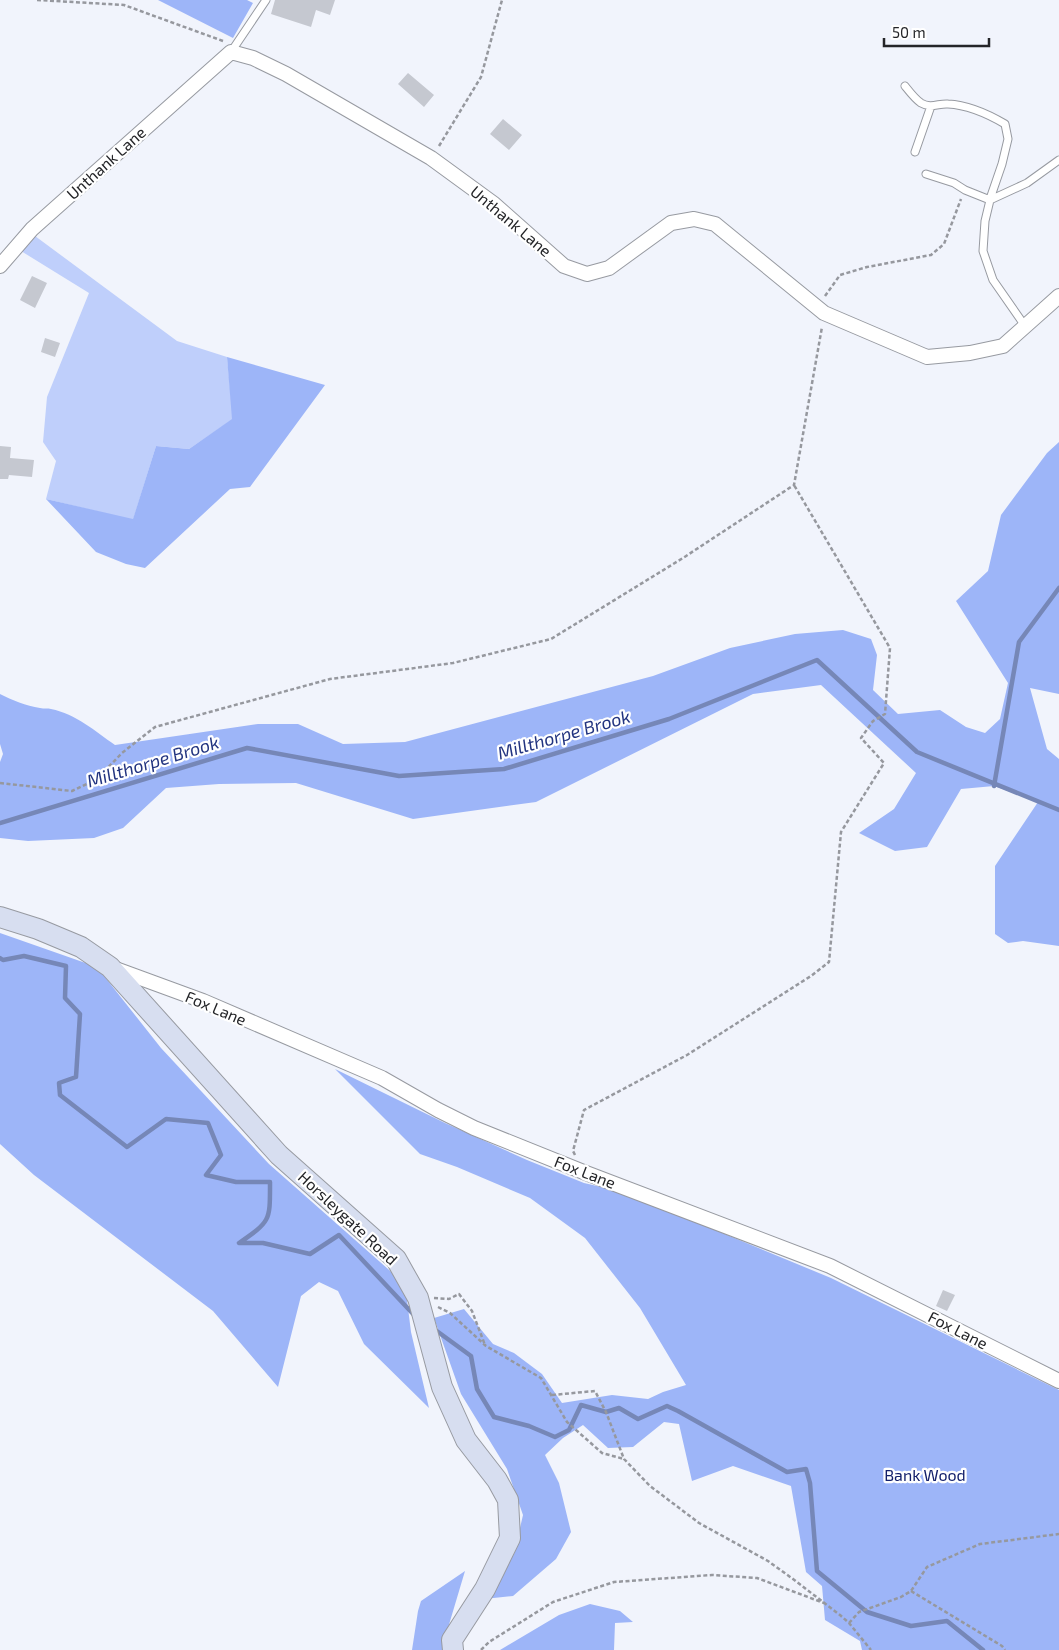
<svg xmlns="http://www.w3.org/2000/svg" width="1059" height="1650" font-family="'Exo 2',sans-serif">
<rect width="100%" height="100%" fill="#f1f4fc"/>
<!-- green -->
<path fill="#bfcffb" d="M35,236L177,341L227,357L233,419L189,449L156,446L133,520L46,499L56,461L43,442L47,397L89,293L21,251Z"/>
<!-- forest -->
<path fill="#9db5f8" d="M158,0H247L253,3L233,38Z
M227,357L325,385L250,487L230,489L145,568L126,564L96,552L46,499L133,519L156,446L189,449L232,419Z
M1059,442V694L1030,688L1047,749L1059,759V946L1023,941L1008,943L995,934V866L1038,802L994,786L961,789L927,847L895,851L859,833L894,809L916,773L821,685L753,694L536,802L413,819L296,783L219,784L166,788L123,828L94,838L28,841L0,838V762L3,754L0,744V694C12,700 26,706 40,708C44,709 48,708 51,709C76,714 95,731 115,745L258,724H298L343,744L405,742L653,676L730,648L795,634L843,630L871,639L877,655L873,690L898,714L940,710L966,727L985,733L1000,719L1008,683L956,601L988,571L1001,515L1047,453Z
M0,933L97,967L161,1048L269,1164L405,1284L411,1332L429,1408L364,1344L338,1291L319,1282L301,1296L278,1387L213,1311L34,1175L0,1144Z
M335,1069L445,1123L527,1160L584,1183L623,1192L831,1278L1059,1390V1650H862L860,1641L825,1620L822,1586L806,1572L791,1486L733,1466L692,1481L679,1424L664,1422L633,1447L608,1448L583,1425L563,1438L545,1455L559,1483L571,1532L556,1559L513,1596L484,1599L514,1554L523,1515L507,1469L461,1394L434,1318L464,1309L493,1344L514,1353L542,1374L562,1403L612,1395L648,1399L663,1392L686,1385L640,1308L585,1238L530,1198L457,1167L420,1154Z
M465,1571L445,1638L443,1650H412L418,1611L421,1601Z
M590,1604L620,1611L633,1622L615,1623L614,1650H500L559,1615Z"/>
<g fill="none" stroke-linecap="round" stroke-linejoin="round">
<!-- stream -->
<path stroke="#7687b7" stroke-width="4.5" d="M994,786L1019,642L1059,588
M0,823L247,748L399,776L504,769L669,719L817,660L917,752L1059,810
M0,958L3,960L24,956L66,966L65,998L80,1014L76,1077L59,1083L60,1095L127,1147L166,1119L208,1123L221,1155L206,1175L236,1182H270C270,1221 271,1221 239,1243H263L310,1254L339,1235L415,1316
M434,1329L471,1356L477,1389L494,1417L529,1426L555,1437L569,1430L581,1405L606,1412L619,1408L638,1419L667,1406L678,1411L787,1472L806,1469L810,1483L817,1571L867,1612L911,1626L947,1621L983,1650"/>
</g>
<!-- building -->
<path fill="#c5c8d0" d="M275,0H335L330,15L316,10L311,27L271,14Z
M408,73L434,95L424,107L398,84Z
M503,119L522,135L509,150L490,134Z
M32,276L47,283L35,308L20,300Z
M45,338L60,343L55,357L41,352Z
M0,446L11,447L10,458L34,460L32,477L9,475L8,479H0Z
M943,1290L955,1295L947,1311L936,1306Z"/>
<g fill="none" stroke-linecap="round" stroke-linejoin="round">
<defs>
<path id="lane" d="M231,52L266,0
M905,86C909,91 915,99 921,103C931,109 939,103 948,104C968,105 988,114 1005,124L1008,139L1002,164L991,196L985,221L983,251L993,280L1025,326
M915,152L931,106
M926,174L954,183L965,190L990,200L1027,183L1059,160"/>
<path id="street" d="M0,266L32,229L231,52L253,58L286,74L431,158L494,204L564,266L587,274L609,268L671,223L694,219L715,224L824,313L927,357L970,353L1003,346L1059,296
M113,968L203,1001L382,1078L438,1110L474,1128L586,1173L830,1266L1059,1381"/>
<path id="secondary" d="M0,917L38,929L81,947L110,967L279,1155L396,1259L418,1298L442,1387L466,1440L497,1480L508,1500L510,1538L485,1589L452,1640L453,1650"/>
</defs>
<!-- lane casing -->
<use href="#lane" stroke="#979aa1" stroke-width="9"/>
<!-- street casing -->
<use href="#street" stroke="#979aa1" stroke-width="16"/>
<!-- secondary casing -->
<use href="#secondary" stroke="#979aa1" stroke-width="22"/>
<!-- path -->
<path stroke="#96989e" stroke-width="2.5" stroke-dasharray="4 2.5" stroke-linecap="butt" d="M37,0L124,5L223,41
M439,146L481,77L502,0
M825,296L840,275L867,267L931,255L944,244L961,199
M0,783L72,791L97,779L122,753L155,727L330,679L453,663L551,639L683,558L794,485L822,327
M575,1155L573,1151L584,1110L687,1055L811,976L829,962L841,832L884,763L861,738L873,721L885,714L890,648L794,485
M434,1298L449,1299L459,1294L472,1311L485,1345
M438,1307L450,1313L486,1346L541,1378L567,1422L602,1453L624,1459
M552,1395L595,1391L606,1412L624,1459L650,1486L699,1523L768,1561L793,1579L840,1615L849,1623L871,1650
M911,1591L1002,1646L1005,1650
M849,1623L859,1612L901,1597L911,1591L927,1567L980,1544L1059,1534
M481,1650L489,1642L553,1602L614,1582L712,1575L757,1578L824,1603"/>
<!-- lane -->
<use href="#lane" stroke="#fff" stroke-width="7"/>
<!-- street -->
<use href="#street" stroke="#fff" stroke-width="14"/>
<!-- secondary -->
<use href="#secondary" stroke="#d7def0" stroke-width="20"/>
</g>
<g text-anchor="middle" stroke-width="4.5" stroke-linejoin="round" paint-order="stroke">
<!-- street labels -->
<g font-size="16" fill="#242528" stroke="#fff">
<text transform="translate(106 163) rotate(-42)" y="6">Unthank Lane</text>
<text transform="translate(511 221) rotate(40)" y="6">Unthank Lane</text>
<text transform="translate(216 1008) rotate(23)" y="6">Fox Lane</text>
<text transform="translate(585 1172) rotate(21)" y="6">Fox Lane</text>
<text transform="translate(348 1218) rotate(43)" y="6">Horsleygate Road</text>
<text transform="translate(958 1330) rotate(27)" y="6">Fox Lane</text>
</g>
<!-- park labels -->
<g font-size="16" fill="#13206b" stroke="#fff">
<text x="925" y="1481">Bank Wood</text>
</g>
<!-- water labels -->
<g font-size="18" font-style="italic" fill="#223480" stroke="#fff">
<text transform="translate(564 735) rotate(-16)" y="6">Millthorpe Brook</text>
<text transform="translate(153 762) rotate(-17)" y="6">Millthorpe Brook</text>
</g>
</g>
<!-- scale -->
<path d="M884 38v8h105v-8" fill="none" stroke="#242528" stroke-width="2.5"/>
<text x="892" y="38" font-size="15" fill="#242528" stroke="#ffffff" stroke-width="4" paint-order="stroke">50 m</text>
</svg>
